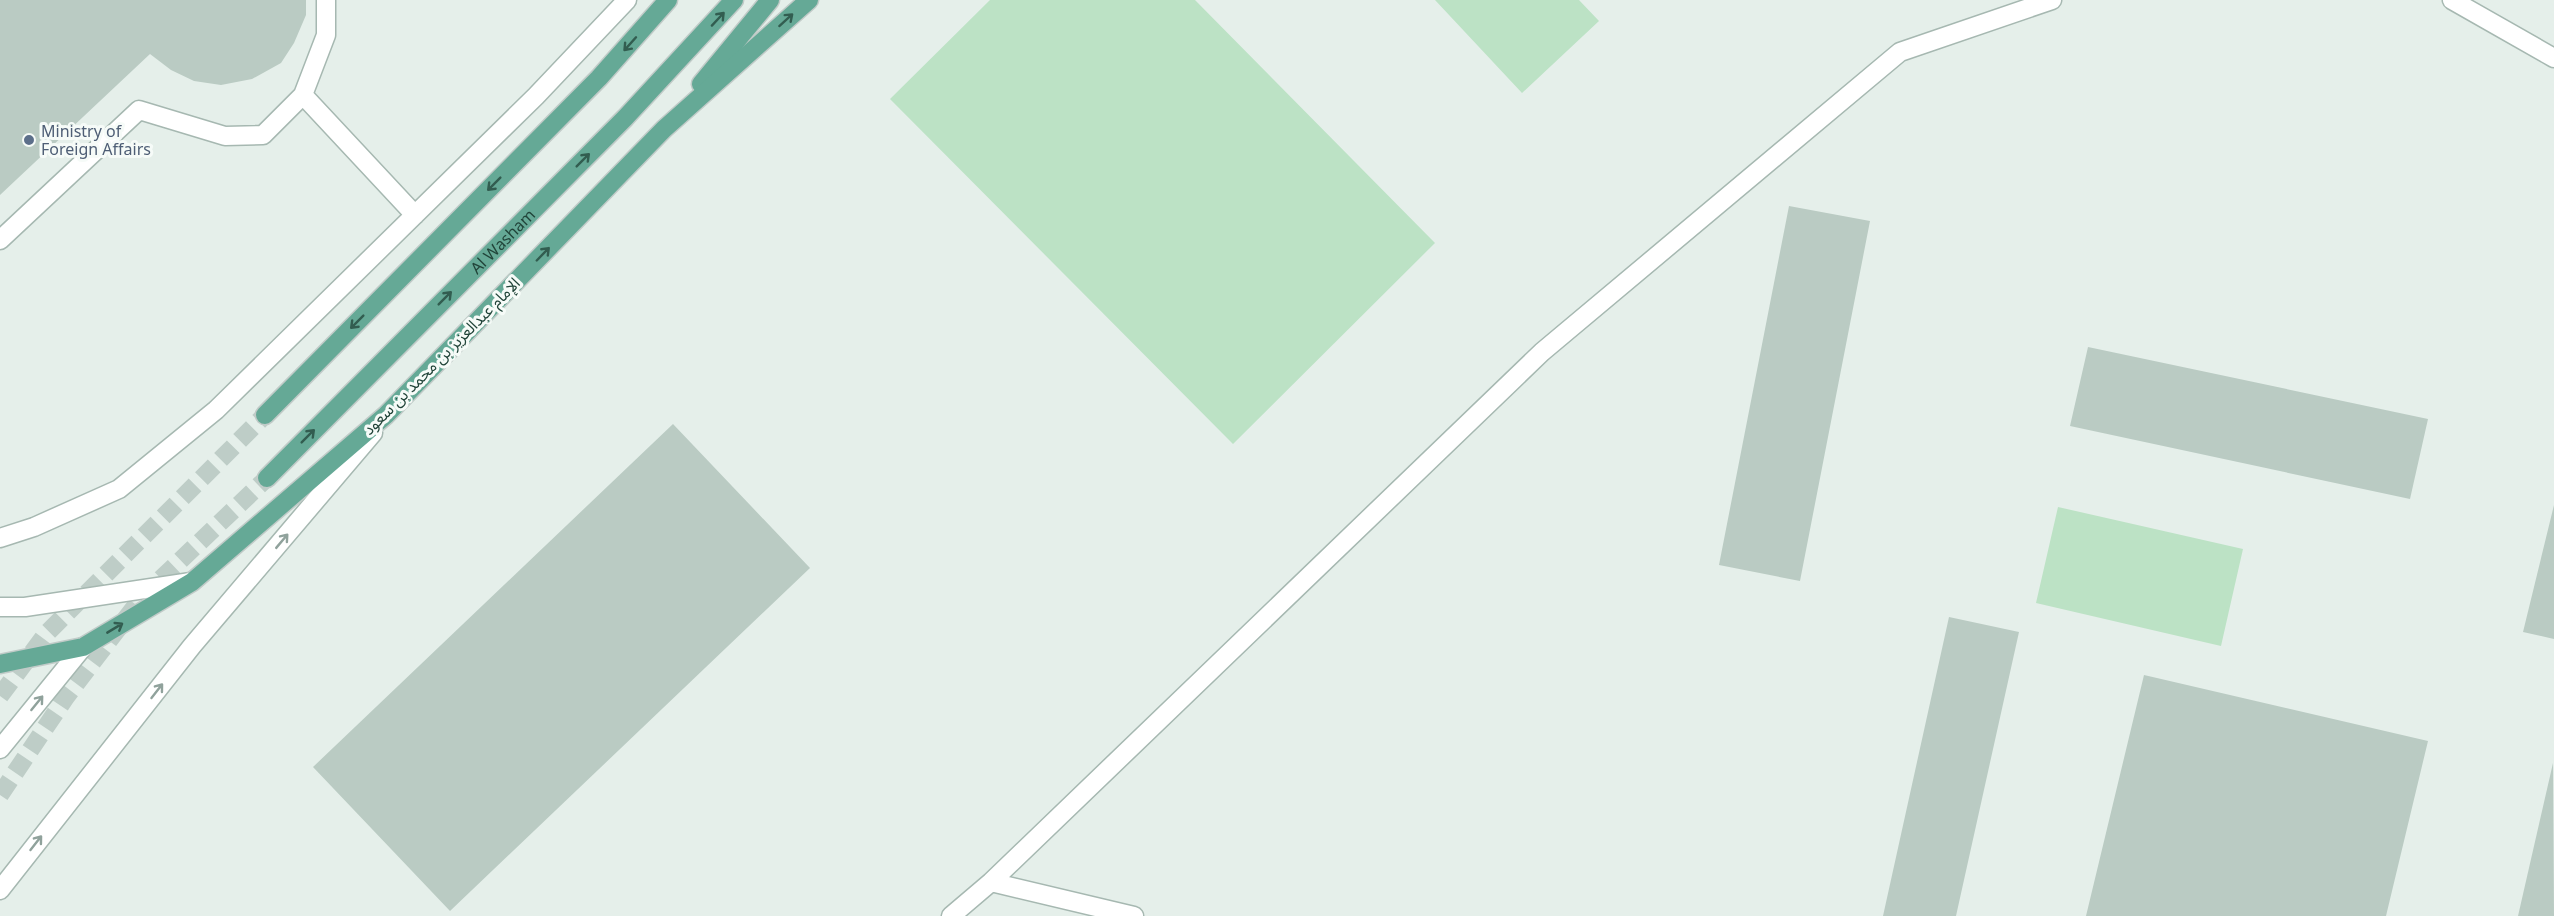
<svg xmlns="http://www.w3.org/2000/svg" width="2554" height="916" font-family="'Noto Sans','Noto Sans Arabic',sans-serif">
<rect width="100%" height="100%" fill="#e5efea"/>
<!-- green -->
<path fill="#bce2c5" d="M990,0H1195L1435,243L1233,444L890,99Z
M1435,0H1579L1599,21L1522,93Z
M2058,507L2243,549L2221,646L2036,603Z"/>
<!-- building -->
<path fill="#bacbc3" d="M0,0H306V15L294,43L281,63L252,79L221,85L194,81L171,70L150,54L0,195Z
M1789,206L1870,221L1800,581L1719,565Z
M2088,347L2428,419L2410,499L2070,426Z
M673,424L810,568L450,911L313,767Z
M2554,505V639L2523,632Z
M1949,617L2019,632L1956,916H1883Z
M2144,675L2428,741L2386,916H2086Z
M2553,763L2554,916H2518Z"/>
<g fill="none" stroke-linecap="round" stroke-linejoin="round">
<!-- major-tunnel -->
<path stroke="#becdc7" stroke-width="18" stroke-dasharray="18 9" stroke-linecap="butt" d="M0,696L46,634L265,415
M0,795L66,697L143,596L267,478"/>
<defs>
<path id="minor" d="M2452,0L2554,58
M303,95L415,215
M0,240L139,110L225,136L263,135L303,95L326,35V0
M0,538L34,527L119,489L216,410L536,96L627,0
M0,607H25L191,582
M0,749L83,647
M991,882L1134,916
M0,890L192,646L373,433
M951,916L991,882L1542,352L1900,52L2052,0"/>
<g id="major">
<path d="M701,84L770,0"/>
<path d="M265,415L599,78L668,0"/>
<path id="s1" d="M267,478L625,118L734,0"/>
<path d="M0,664L83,647L192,582L386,415L664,129L809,0"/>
</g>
</defs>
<!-- minor casing -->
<use href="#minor" stroke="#a6b8b1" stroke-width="21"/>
<!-- major casing -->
<use href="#major" stroke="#c1cbc8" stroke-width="21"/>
<!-- minor -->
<use href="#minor" stroke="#fff" stroke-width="18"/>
<!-- major -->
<use href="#major" stroke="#65a996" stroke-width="18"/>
</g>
<!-- one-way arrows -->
<defs><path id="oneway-shaft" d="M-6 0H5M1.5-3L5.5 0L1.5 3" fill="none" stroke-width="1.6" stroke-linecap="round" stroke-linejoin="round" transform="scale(1.5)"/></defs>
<g stroke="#325d50">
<use href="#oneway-shaft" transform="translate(718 19) rotate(-47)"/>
<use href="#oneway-shaft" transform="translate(786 20) rotate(-42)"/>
<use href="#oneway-shaft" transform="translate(630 44) rotate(132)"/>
<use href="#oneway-shaft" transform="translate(583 160) rotate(-45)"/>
<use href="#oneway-shaft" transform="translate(494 184) rotate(135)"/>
<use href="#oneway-shaft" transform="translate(543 254) rotate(-46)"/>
<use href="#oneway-shaft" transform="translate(445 298) rotate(-45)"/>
<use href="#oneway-shaft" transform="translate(357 322) rotate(135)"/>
<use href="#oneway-shaft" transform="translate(308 436) rotate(-45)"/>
<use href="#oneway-shaft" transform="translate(115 628) rotate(-31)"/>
</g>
<g stroke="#90a29c">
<use href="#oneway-shaft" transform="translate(282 541) rotate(-50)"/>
<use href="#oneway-shaft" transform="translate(157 691) rotate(-52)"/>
<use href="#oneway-shaft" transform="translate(37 703) rotate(-51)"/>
<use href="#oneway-shaft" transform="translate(36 843) rotate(-52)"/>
</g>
<!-- markers -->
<circle fill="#5c6f8a" stroke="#f6fbf8" stroke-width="2" cx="29" cy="140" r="6"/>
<g text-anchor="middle" stroke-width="6" stroke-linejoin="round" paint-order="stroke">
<!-- service labels -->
<g font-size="16" fill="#4e5e75" stroke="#f6fbf8" text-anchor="start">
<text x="41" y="137">Ministry of<tspan x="41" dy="18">Foreign Affairs</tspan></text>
</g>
<!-- street labels -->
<g font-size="16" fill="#214439" stroke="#f6fbf8">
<text dy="6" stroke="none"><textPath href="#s1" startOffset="334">Al Washam</textPath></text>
<text transform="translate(441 356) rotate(-45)" y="6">الإمام عبدالعزيز بن محمد بن سعود</text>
</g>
</g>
</svg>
